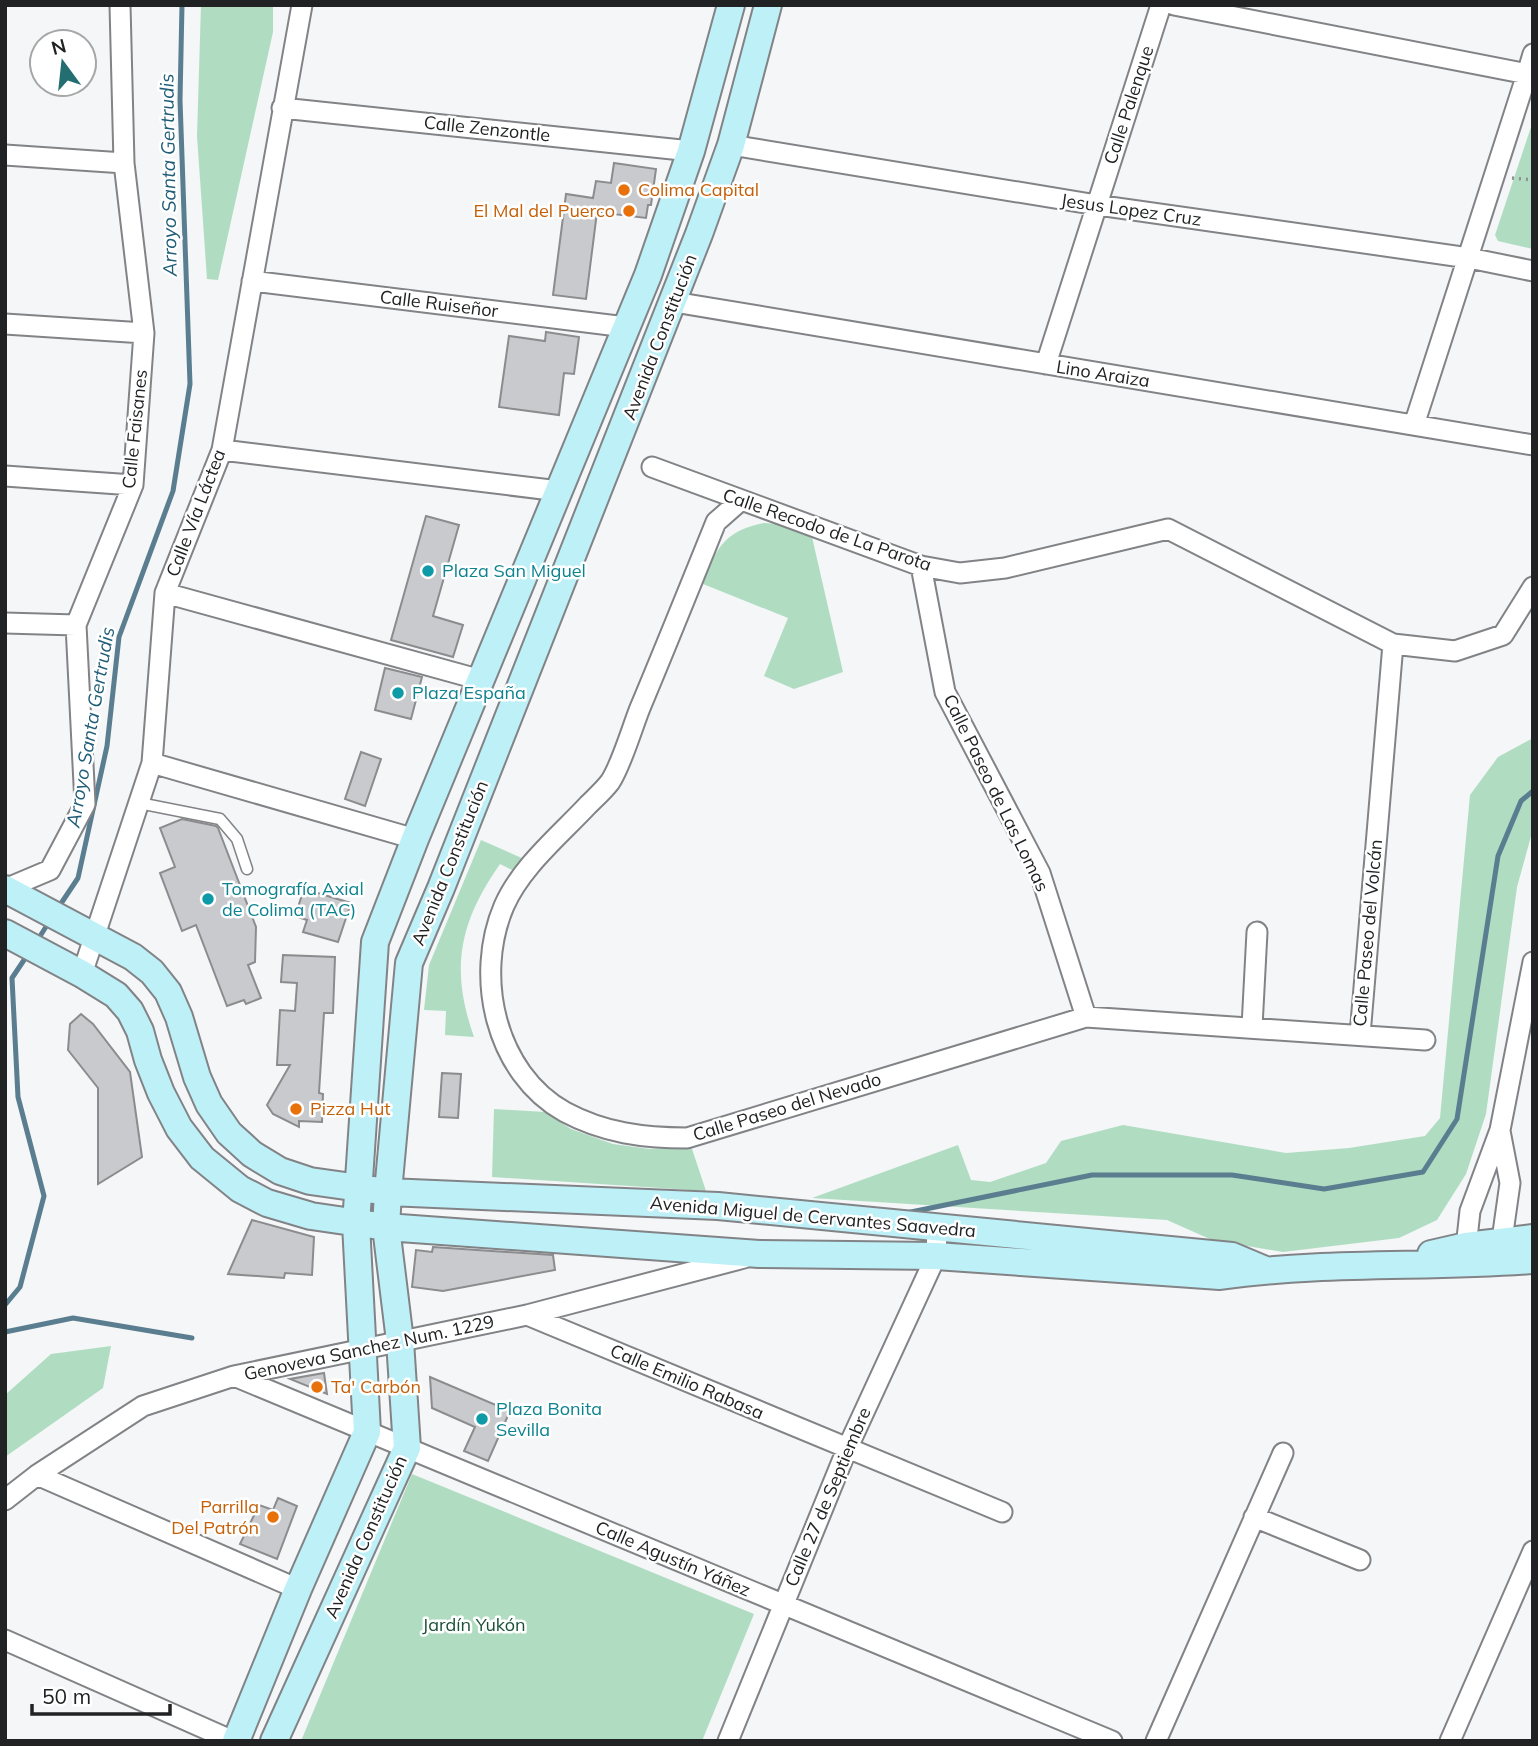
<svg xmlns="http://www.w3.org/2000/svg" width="1538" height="1746" font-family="Mulish,sans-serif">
<rect width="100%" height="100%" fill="#f4f6f8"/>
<!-- green -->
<path fill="#b0ddc2" d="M201,5H273V32L218,280L207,279L197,136Z
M1533,121V249L1498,241L1495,235Z
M764,523L781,524L812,537L843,672L794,689L764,676L788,618L703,584C715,548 726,530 764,523Z
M1533,738V829L1517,887L1486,1114L1466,1174L1437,1220L1399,1238L1283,1252L1212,1240L1167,1220L812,1198L958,1145L971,1180L990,1182L1046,1163L1061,1141L1123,1125L1286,1153L1349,1148L1425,1136L1440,1118L1470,795L1498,757Z
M481,840L524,859L514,871L500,864C459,923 450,969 474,1037L445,1035L446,1011L424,1010L429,965Z
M494,1109L545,1112L571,1129L613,1144L650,1149L691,1146L706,1191L492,1177Z
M111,1346L103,1388L5,1457V1395L51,1354Z
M412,1474L754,1614L702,1741H301Z"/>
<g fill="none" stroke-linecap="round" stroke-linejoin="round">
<!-- stream -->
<path stroke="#5a7e8f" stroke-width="5" d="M58,908L78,878L107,746L119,637L173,491L190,384L180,100L182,5
M37,941L49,922
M906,1213L1092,1175H1232L1324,1189L1423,1172L1457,1119L1498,856L1521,801L1533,791
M5,1305L20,1287L44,1196L18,1097L12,978L28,954
M5,1332L73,1318L192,1338"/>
</g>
<!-- building -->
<path fill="#c9cacd" stroke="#8c8c8f" stroke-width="2" d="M614,163L656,169L651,205H648L646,218L597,212L586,299L553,295L566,194L593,198L596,181L611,183Z
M546,332L579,337L574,374L564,373L559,415L499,407L509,336L545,341Z
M426,516L459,525L433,616L463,625L453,657L391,640Z
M385,668L422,677L411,719L375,710Z
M361,752L381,759L365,806L345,799Z
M182,819L216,826L218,828L256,927L255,962L248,965L261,998L246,1004L244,1000L227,1006L196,925L182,931L160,873L175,867L160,828Z
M304,889L351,903L338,942L303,932L307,920L295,916Z
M283,955L335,957L333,1013H324L319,1093L323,1094L322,1122L299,1121V1127L273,1114L267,1105L290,1065H277L280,1010L295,1011L297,983L281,982Z
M81,1014L93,1024L130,1072L142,1157L98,1184V1088L68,1050L70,1024Z
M442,1073L461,1074L458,1118L439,1117Z
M252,1220L314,1237L312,1275L285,1273L284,1278L228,1274Z
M433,1247L553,1255L555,1270L443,1291L412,1287L416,1250L432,1252Z
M324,1373L327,1394L290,1379Z
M430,1377L510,1411L488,1461L464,1451L475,1427L432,1408Z
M278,1498L297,1506L277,1559L240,1544L259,1505L273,1510Z"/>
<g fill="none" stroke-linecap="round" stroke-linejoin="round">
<defs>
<path id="lane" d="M139,803L220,819L237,839L247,869"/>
<path id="street" d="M1174,5L1527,74L1414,425
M1527,74L1533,54
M282,108L691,151
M731,145L1097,205L1469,258L1533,271
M5,155L124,163
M252,281L626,327
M674,302L1533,445
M5,324L144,333
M1046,364L1161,5
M222,450L559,491
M652,467L921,566L960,573L1005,568L1168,529L1393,644L1455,651L1503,635L1533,587
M5,476L133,485
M741,500L716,522C691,584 666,646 640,708C632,728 621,766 610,782C604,790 595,798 588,805C559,836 521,867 504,906C474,976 495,1073 565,1112C604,1133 644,1138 687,1138L1086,1017L1425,1040
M921,566L945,692L1040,873L1086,1017
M165,593L481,680
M5,623L76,625
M152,763L415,839
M5,889L50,870L85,804L76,625L133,485L144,333L124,163L120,5
M82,974L152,763L165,593L222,450L302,5
M1252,1027L1257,932
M1360,1035L1393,644
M1500,1254L1510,1183L1500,1131
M1465,1257L1470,1211L1500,1130L1533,962
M527,1315L1002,1512
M234,1376L1112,1741
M37,1475L298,1589
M5,1500L37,1475L143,1406L234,1376L527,1315L744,1258
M1254,1517L1360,1560
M5,1640L233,1741
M728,1741L847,1449L936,1256L937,1229
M1156,1741L1283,1453
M1450,1741L1533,1551"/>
<path id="secondary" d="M5,889L133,957L152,972L168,992L179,1017L197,1077L209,1104L229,1133L252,1154L280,1171L310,1181L388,1192L718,1206L1232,1256L1263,1269
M5,933L82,974L116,995L130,1011L140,1031L148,1060L161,1093L179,1128L202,1158L240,1189L267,1203L311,1216L386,1227L759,1254L936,1256L1220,1276C1324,1261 1429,1268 1533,1260
M1431,1254L1466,1246L1533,1238
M236,1741L298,1589L367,1432L356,1224L375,942L415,839L648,275L691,151L731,5
M274,1741L407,1448L400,1341L386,1227L388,1192L409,963L441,888L699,234L731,145L768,5"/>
</defs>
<!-- lane casing -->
<use href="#lane" stroke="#828386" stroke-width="13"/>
<!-- street casing -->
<use href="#street" stroke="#828386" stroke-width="23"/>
<!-- secondary casing -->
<use href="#secondary" stroke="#828386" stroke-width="30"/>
<!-- path -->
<path stroke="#8e9092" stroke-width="3.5" stroke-dasharray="2 5" stroke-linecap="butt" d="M1512,178L1533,180"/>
<!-- lane -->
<use href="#lane" stroke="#fff" stroke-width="10"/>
<!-- street -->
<use href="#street" stroke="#fff" stroke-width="19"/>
<!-- secondary -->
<use href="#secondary" stroke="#bdf0f7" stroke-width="26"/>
</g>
<!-- markers -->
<g fill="#e8710a" stroke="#fff" stroke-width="2.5">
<circle cx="624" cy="190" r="7"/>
<circle cx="629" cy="211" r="7"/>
<circle cx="296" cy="1109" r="7"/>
<circle cx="317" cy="1387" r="7"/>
<circle cx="273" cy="1517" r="7"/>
</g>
<g fill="#0f9aa8" stroke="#fff" stroke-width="2.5">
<circle cx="428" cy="571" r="7"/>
<circle cx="398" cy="693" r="7"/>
<circle cx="208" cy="899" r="7"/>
<circle cx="482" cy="1419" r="7"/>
</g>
<g text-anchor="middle" stroke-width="5" stroke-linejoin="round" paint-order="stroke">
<!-- street labels -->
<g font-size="18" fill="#212223" stroke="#fff">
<text transform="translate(1129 105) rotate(-72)" y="6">Calle Palenque</text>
<text transform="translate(487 129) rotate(6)" y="6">Calle Zenzontle</text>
<text transform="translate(1131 210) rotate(8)" y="6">Jesus Lopez Cruz</text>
<text transform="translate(439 304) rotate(7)" y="6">Calle Ruiseñor</text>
<text transform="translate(660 337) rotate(-69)" y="6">Avenida Constitución</text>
<text transform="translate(1103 374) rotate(9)" y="6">Lino Araiza</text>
<text transform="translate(135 429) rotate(-84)" y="6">Calle Faisanes</text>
<text transform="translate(196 513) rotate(-69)" y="6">Calle Vía Láctea</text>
<text transform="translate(827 530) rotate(19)" y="6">Calle Recodo de La Parota</text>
<text transform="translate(996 793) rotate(64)" y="6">Calle Paseo de Las Lomas</text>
<text transform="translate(450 863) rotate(-68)" y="6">Avenida Constitución</text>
<text transform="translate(1368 933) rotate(-85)" y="6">Calle Paseo del Volcán</text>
<text transform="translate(787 1107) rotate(-17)" y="6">Calle Paseo del Nevado</text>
<text transform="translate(813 1217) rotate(5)" y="6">Avenida Miguel de Cervantes Saavedra</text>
<text transform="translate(369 1348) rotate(-12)" y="6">Genoveva Sanchez Num. 1229</text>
<text transform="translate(687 1382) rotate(23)" y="6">Calle Emilio Rabasa</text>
<text transform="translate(828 1497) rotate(-67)" y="6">Calle 27 de Septiembre</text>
<text transform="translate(366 1537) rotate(-66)" y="6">Avenida Constitución</text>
<text transform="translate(673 1559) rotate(23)" y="6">Calle Agustín Yáñez</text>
</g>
<!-- food labels -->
<g font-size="18" fill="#c56008" stroke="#fff" text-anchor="start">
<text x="638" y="196">Colima Capital</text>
<text x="615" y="217" text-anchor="end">El Mal del Puerco</text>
<text x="310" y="1115">Pizza Hut</text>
<text x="331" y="1393">Ta' Carbón</text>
<text x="259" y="1513" text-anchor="end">Parrilla<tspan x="259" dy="21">Del Patrón</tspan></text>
</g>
<!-- culture labels -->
<g font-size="18" fill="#0d838f" stroke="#fff" text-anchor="start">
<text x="442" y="577">Plaza San Miguel</text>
<text x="412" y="699">Plaza España</text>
<text x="222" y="895">Tomografía Axial<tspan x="222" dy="21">de Colima (TAC)</tspan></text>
<text x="496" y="1415">Plaza Bonita<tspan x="496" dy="21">Sevilla</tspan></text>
</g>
<!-- park labels -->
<g font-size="18" fill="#195136" stroke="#fff">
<text x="474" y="1631">Jardín Yukón</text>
</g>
<!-- water labels -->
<g font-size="19" font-style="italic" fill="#205e78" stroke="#fff">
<text transform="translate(168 175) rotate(-91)" y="7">Arroyo Santa Gertrudis</text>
<text transform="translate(90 727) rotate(-80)" y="7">Arroyo Santa Gertrudis</text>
</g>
</g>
<!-- border -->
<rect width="1538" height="1746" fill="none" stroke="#212223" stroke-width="14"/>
<!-- north arrow -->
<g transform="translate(63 63) rotate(345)"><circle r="33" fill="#ffffff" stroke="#a6a7a7" stroke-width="2"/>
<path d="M0-5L12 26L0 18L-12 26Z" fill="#226e70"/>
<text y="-10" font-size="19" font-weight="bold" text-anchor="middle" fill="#212223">N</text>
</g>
<!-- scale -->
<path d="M32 1704v10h138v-10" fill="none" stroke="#212223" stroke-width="3.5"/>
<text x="42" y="1704" font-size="21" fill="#212223" stroke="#ffffff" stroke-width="5" paint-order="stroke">50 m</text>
</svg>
